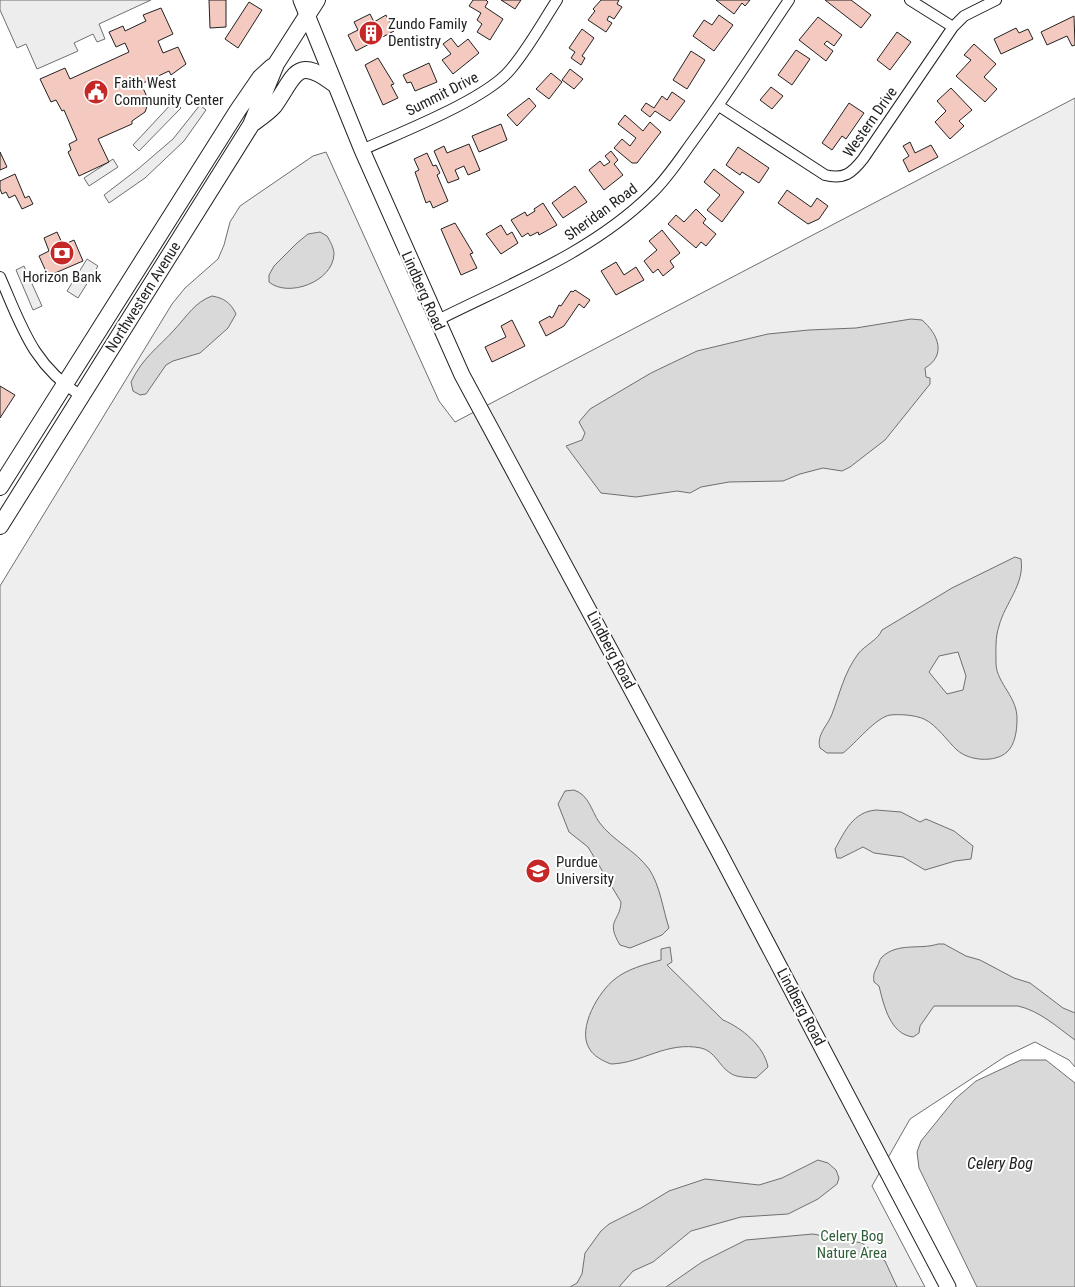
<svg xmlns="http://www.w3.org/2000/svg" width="1075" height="1287" font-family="'Roboto Condensed',sans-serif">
<rect width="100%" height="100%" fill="#fff"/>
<!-- green -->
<path fill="#eee" stroke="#6f6f6f" d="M1075,98V1067L1069,1060L1035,1042L1006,1056L910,1119L872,1186L925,1287H0V586L172,304L185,288L218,259L224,245L230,222L240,206L313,156L326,152L439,401L455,422Z"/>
<!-- parking -->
<path fill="#ededed" stroke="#6f6f6f" d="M0,0H151L99,24L105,39L97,42L93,34L74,43L78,51L37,69L26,44L17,48L0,10Z
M174,101L181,108L139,151L133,145Z
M200,105L206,110L184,141L145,178L109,203L104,195L138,169L173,139Z
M113,159L118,167L89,186L84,178Z
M87,259L98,266L78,298L67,291Z
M24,266L42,306L33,310L16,270Z"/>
<!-- water -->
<path fill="#d9d9d9" stroke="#6f6f6f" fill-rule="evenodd" d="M320,232L327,236C330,241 334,248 334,254C333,282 288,298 269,282V275L274,266L297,243L308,234Z
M212,296C224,298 231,303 236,314L228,328L200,353L173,361L166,365L146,394L140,395L133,391L131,382C143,357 158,348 175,329C187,316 195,302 212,296Z
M911,319L922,320C938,334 947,355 925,368L926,377L930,378V384L885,440L850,467L842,471L823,468L800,474L783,481L729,482L701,487L690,493L677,491L636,497L601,493L566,446L582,440L585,433L579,422L590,409L651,373L697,351L768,334L809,330L856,328Z
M1015,557L1021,559C1025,584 1005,603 999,626C995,637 996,652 996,664C997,684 1018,697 1017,720C1017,730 1015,745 1007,752C995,763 969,761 957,750C947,741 937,725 924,719C915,715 900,714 890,715C875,718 856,743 843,753H827L820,748C816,735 828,725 832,714C840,693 844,673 858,654C865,645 878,640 882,630L952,588ZM958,652L966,676L963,690L947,694L929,672L939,656Z
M574,790C589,795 591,810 599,822C613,841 635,850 649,869C660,885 663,910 669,928L662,935L630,948L620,945C605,920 620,922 621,902L588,847L569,832L558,804L565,791Z
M876,810L901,812L920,822L926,819L954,831L973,846L971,859L955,861L925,870L903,857L874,853L863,847L841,858H837L835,849C845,831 853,812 876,810Z
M938,944H944L966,956L980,960L1014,978L1030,983L1063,1008L1075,1013V1040C1057,1027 1040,1011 1018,1006H934L920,1026L919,1033L913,1037C890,1034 884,1006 879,986L874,982C873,975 874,973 877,967C879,964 879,960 882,957C898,942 920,950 938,944Z
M670,947L672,962L667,965L723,1020C742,1028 764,1046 768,1067L756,1078C748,1077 737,1078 730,1073C719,1066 715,1051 701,1048C666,1041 643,1063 611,1064C603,1061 593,1056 589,1048C577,1028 599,991 615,979C627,969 646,964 661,960V949Z
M1021,1060H1046L1075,1083V1287H977L919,1168L917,1152L921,1141L955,1099L976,1081Z
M818,1160L828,1163L836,1170L839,1178L837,1184L818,1199L788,1214L741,1217L691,1231L653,1262L633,1271L619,1287H570L577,1283L582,1274L585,1253L601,1231L609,1224L641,1208L669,1191L705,1179L759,1185L782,1178Z
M813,1234L862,1243L885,1261L897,1287H666L702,1262L746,1240Z"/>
<!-- building -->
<path fill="#f3c9c0" stroke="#222" d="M209,0H226V27L210,28Z
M473,0H486L488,2L485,7L503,19L490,40L477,32L482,24L477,20L481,13L469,6Z
M501,0H521L515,9Z
M601,0H619L617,4L622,7L614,19L609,16L607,20L612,23L606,32L588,20L595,11L593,9Z
M716,0H750L745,6L742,3L734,14Z
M825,0H851L871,15L861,28Z
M249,2L262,10L238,48L225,39Z
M161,8L173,34L158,41L163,53L178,47L186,64L171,75L169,71L141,84L149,101L145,112L132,121V124L98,139L109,162L79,176L68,152L71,150L69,144L77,140L64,110L62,111L56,100L51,102L40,79L65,68L70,79L129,52L125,43L116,47L109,32L123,26L125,31L146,21L143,15Z
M370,14L374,22L386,15L394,31L356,51L348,35L358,30L354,22Z
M719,15L733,25L714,51L693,36L704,20L712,25Z
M1074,16L1075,45L1072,46L1067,36L1047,45L1041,32Z
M818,17L842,35L834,46L827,41L824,44L833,51L826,61L799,40Z
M1016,28L1019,33L1028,29L1033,39L1001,54L994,39Z
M582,29L594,38L582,56L585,58L581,65L571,58L575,52L569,48Z
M897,32L911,42L890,70L877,60Z
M451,38L458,47L468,39L479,53L453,74L442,60L451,54L443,44Z
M974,44L996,64L984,77L997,89L985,102L956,76L971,60L964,55Z
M796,50L810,59L792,85L778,75Z
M691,51L705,60L687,89L673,80Z
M378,58L394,84L391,85L398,98L383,105L365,65Z
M429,63L437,82L415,91L411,82L407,83L403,75Z
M570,69L583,79L574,89L562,80Z
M551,73L562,82L549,99L536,89Z
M771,87L783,96L772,109L760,100Z
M951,88L972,110L959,121L964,126L950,139L935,122L946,111L937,101Z
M672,92L685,101L670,121L655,111L650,117L641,110L646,103L654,108L662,96L667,100Z
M529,98L536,106L517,126L507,115Z
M849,103L864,113L846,139L842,136L832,150L822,143Z
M625,115L643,131L650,122L661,132L637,163H632L614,148L622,139L630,146L636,138L618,124Z
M501,124L507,140L479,152L472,136Z
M910,142L915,153L931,145L938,157L909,172L903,160L909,156L903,146Z
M469,144L480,170L468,175L464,166L455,170L459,179L448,183L434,151L444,146L447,153Z
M738,147L769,168L759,183L742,172L740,175L726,165Z
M611,151L618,160L614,164L623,175L604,190L589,170L600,161L604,166L610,162L605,156Z
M0,152L7,167L0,170Z
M427,153L433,166L436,165L440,173L437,175L448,201L433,208L430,201L426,203L415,172L419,170L414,159Z
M714,169L744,192L722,222L707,210L720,195L704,182Z
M15,174L25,198L29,196L33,204L22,209L15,195L9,198L6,192L2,194L0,189V181Z
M575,186L587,202L563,218L552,203Z
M787,190L811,207L817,198L828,206L819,219L808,224L778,203Z
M543,203L557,225L539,235L538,232L530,236L528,233L522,237L511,220L525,212L527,216L535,211L534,209Z
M696,209L706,219L703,223L716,234L706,246L701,242L696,248L668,224L676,215L684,222Z
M455,223L473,253L470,254L477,268L461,275L441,229Z
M501,225L507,235L512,232L518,243L501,254L486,234Z
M662,230L680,253L670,261L674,267L663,276L658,269L653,273L644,261L657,250L649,241Z
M57,232L63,245L74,240L83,261L48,276L39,256L49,251L44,238Z
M616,262L624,275L636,267L644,280L616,295L601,271Z
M575,290L590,300L584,308L579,304L564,326L546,336L539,322L550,316L551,318L553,317L559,305L561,306L571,291L573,292Z
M512,320L525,346L492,362L485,347L506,337L501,326Z
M0,386L15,395L0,418Z"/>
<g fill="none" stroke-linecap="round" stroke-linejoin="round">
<defs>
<path id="street" d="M910,0L953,27
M719,106L825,175C844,180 852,173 863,159L953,27L964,16L996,0
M362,150C399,133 485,100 510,70C528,49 542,23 557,0
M0,277C22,327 32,364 81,396
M436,321C509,284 591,253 651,194C668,178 681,157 695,138C728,93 758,46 789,0"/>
<path id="secondary" d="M301,0L362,150L462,375L718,850L948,1287"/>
<path id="primary" d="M253,123C260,118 269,112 274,106C295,77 295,55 333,83
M0,487L238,110L260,78L272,67
M0,526L251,125L276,64L317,0"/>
</defs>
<!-- street casing -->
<use href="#street" stroke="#222" stroke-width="12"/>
<!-- secondary casing -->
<use href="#secondary" stroke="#222" stroke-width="17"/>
<!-- primary casing -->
<use href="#primary" stroke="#222" stroke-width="18"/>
<!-- street -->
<use href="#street" stroke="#fff" stroke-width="10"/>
<!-- secondary -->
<use href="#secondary" stroke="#fff" stroke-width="15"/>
<!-- primary -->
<use href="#primary" stroke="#fff" stroke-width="16"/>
</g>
<!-- icons -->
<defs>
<symbol id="building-disc" viewBox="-11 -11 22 22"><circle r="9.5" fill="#c62828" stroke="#fff"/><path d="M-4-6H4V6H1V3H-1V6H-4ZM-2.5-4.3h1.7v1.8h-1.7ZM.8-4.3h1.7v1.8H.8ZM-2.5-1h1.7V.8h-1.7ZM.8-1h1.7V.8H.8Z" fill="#fff"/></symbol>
<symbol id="civic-disc" viewBox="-11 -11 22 22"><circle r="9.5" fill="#c62828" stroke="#fff"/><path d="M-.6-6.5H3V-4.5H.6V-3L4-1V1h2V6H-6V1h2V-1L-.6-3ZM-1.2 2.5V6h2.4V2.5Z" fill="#fff"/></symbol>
<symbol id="bank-disc" viewBox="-11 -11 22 22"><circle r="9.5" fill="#c62828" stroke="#fff"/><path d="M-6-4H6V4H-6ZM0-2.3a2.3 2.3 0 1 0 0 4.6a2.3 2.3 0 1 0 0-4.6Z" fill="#fff"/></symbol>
<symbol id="university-disc" viewBox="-11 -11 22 22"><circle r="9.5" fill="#c62828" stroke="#fff"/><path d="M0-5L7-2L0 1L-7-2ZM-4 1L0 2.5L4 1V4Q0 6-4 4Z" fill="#fff"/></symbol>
</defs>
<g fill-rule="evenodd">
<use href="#building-disc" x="357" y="19" width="28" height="28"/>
<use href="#civic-disc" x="82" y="78" width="28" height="28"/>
<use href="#bank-disc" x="48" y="239" width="28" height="28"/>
<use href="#university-disc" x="524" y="857" width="28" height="28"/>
</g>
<g text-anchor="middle" stroke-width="4" stroke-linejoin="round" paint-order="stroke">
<!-- poi labels -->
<g font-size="15" fill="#222" stroke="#fff" text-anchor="start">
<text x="388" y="29">Zundo Family<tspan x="388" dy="17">Dentistry</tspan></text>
<text x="114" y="88">Faith West<tspan x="114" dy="17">Community Center</tspan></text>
<text x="62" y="282" text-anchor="middle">Horizon Bank</text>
<text x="556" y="867">Purdue<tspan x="556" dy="17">University</tspan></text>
</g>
<!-- street labels -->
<g font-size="15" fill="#222" stroke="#fff">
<text transform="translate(442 94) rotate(-27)" y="5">Summit Drive</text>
<text transform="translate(870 122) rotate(-55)" y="5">Western Drive</text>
<text transform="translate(601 212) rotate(-36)" y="5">Sheridan Road</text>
<text transform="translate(423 291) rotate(66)" y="5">Lindberg Road</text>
<text transform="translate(143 297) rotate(-58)" y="5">Northwestern Avenue</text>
<text transform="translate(611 650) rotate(62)" y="5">Lindberg Road</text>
<text transform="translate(801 1007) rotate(62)" y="5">Lindberg Road</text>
</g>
<!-- park labels -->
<g font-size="15" fill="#2f5e38" stroke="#fff">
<text x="852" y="1241">Celery Bog<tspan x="852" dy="17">Nature Area</tspan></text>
</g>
<!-- water labels -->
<g font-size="16" font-style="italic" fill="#222" stroke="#fff">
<text x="1000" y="1169">Celery Bog</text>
</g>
</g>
</svg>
